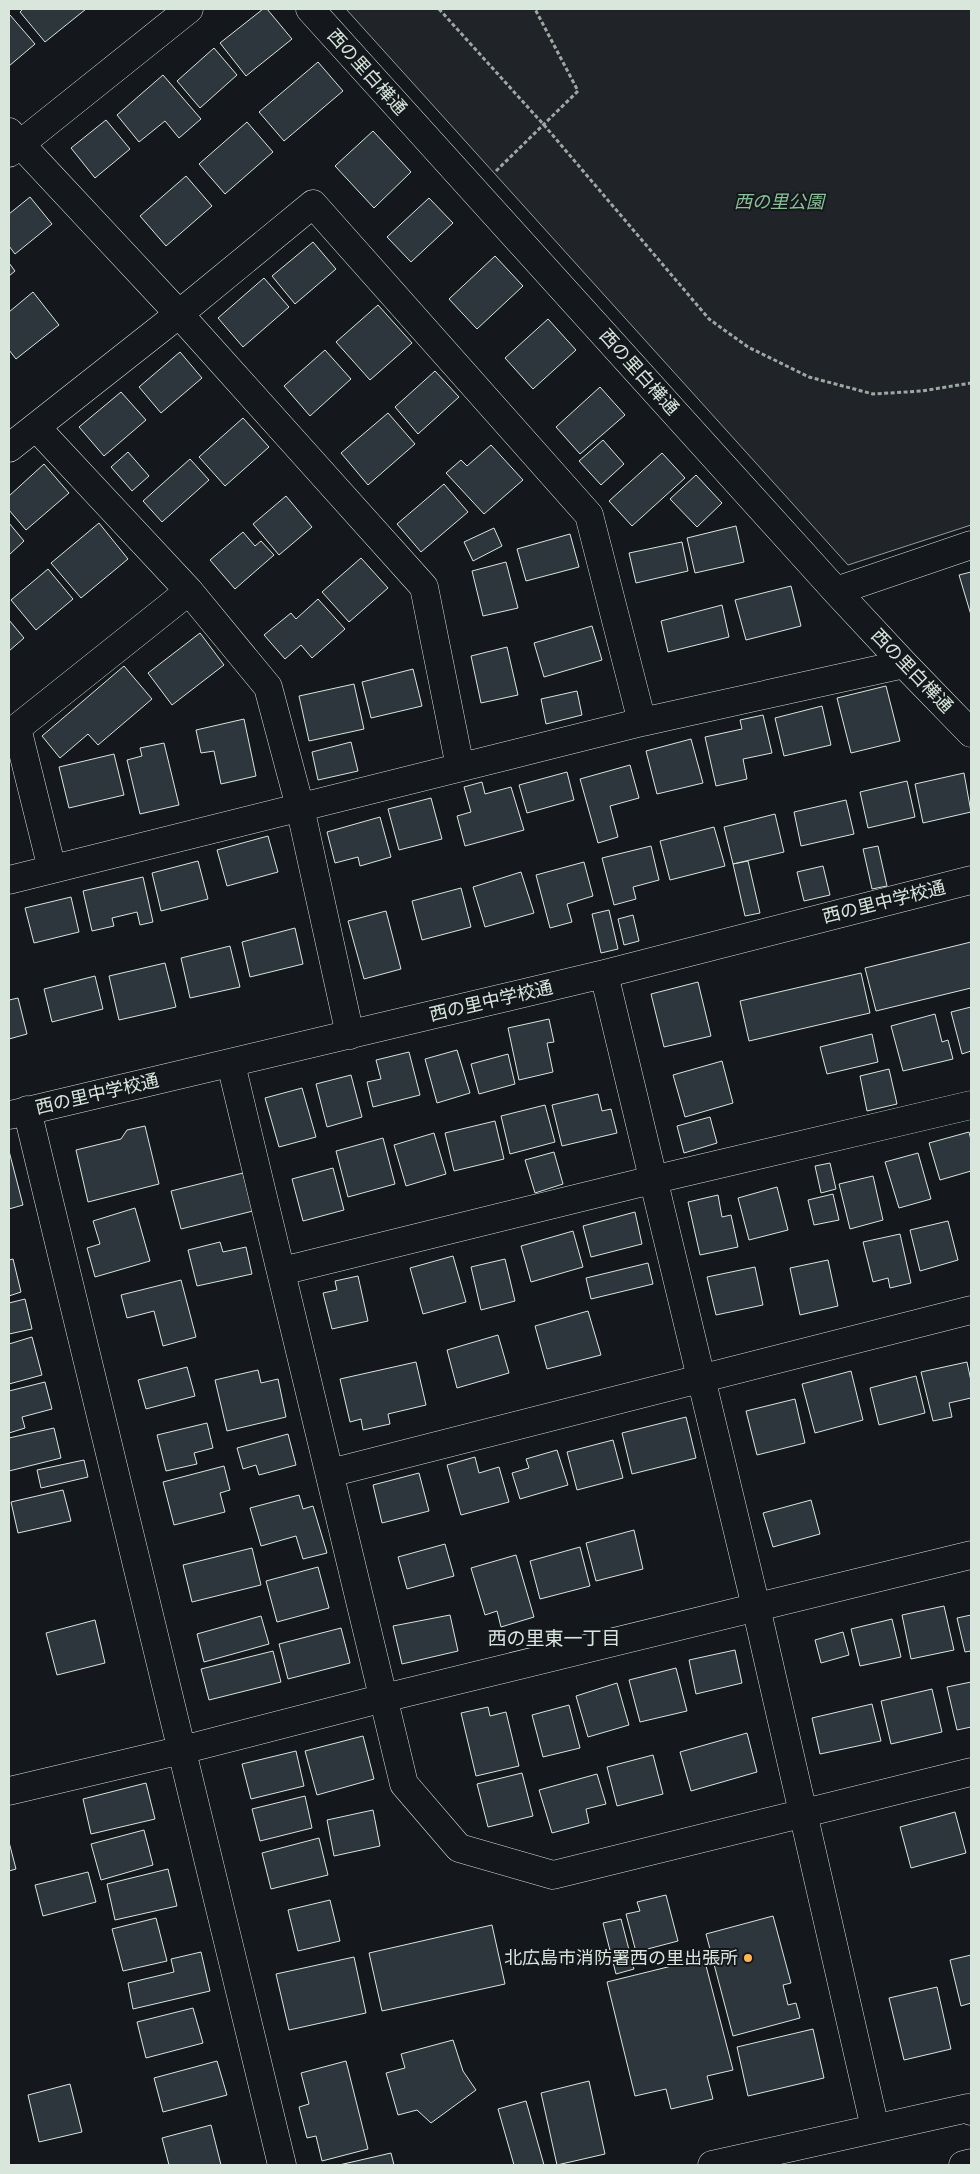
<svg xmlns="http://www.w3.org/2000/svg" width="980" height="2174" font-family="Lora,'Noto Sans JP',serif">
<rect width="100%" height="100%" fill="#14181c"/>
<!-- green -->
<path fill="#202428" stroke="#939e99" d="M346,9H971V525L848,565Z"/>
<!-- building -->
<path fill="#2c363c" stroke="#d8e6dc" d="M23,9H86L45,42L20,12Z
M263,9H267L292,39L246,76L220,43Z
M10,15L35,44L9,66V16Z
M214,48L237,75L200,108L177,81Z
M318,62L343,91L284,141L259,112Z
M163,75L201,119L179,138L165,121L139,142L117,115Z
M106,120L130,149L95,178L71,148Z
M247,122L273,152L225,194L199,164Z
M373,131L411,172L374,208L335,166Z
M186,176L212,206L166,246L140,216Z
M30,197L52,224L15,254L9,246V214Z
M429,198L453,223L411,262L387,237Z
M313,242L336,269L295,304L272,276Z
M495,256L523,286L477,329L449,299Z
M9,263L15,271L9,276Z
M264,278L289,307L243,347L218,318Z
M33,292L59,325L16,359L9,350V312Z
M378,305L412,343L370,380L336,342Z
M548,319L576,350L533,389L505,358Z
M325,350L351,379L310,416L284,386Z
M180,352L202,378L161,413L139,387Z
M435,371L459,397L418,434L395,407Z
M600,387L625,415L580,454L556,427Z
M121,392L146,420L104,456L79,427Z
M388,413L415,444L368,485L341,453Z
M243,418L269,447L225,486L199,457Z
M603,440L624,464L601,485L579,461Z
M491,445L523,480L484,514L446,473L461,460L467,466Z
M128,452L149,476L132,491L111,467Z
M662,453L685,478L632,526L609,501Z
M190,459L209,480L162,522L143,501Z
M44,464L69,493L26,530L9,510V496Z
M696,475L722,503L697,527L670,499Z
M444,484L468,512L421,552L397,524Z
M286,496L312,527L279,555L253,524Z
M9,523L24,541L9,555Z
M99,523L128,559L81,598L51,563Z
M736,526L744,562L695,573L687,538Z
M494,528L502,546L473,561L464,542Z
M243,532L255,546L261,541L274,555L235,589L210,560Z
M570,534L579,567L526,581L517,549Z
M682,542L688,571L636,583L629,553Z
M361,558L388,588L349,622L322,592Z
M506,562L518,608L483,616L472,571Z
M48,569L73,599L36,630L11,600Z
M971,572V615L959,575Z
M791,586L801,626L746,640L735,600Z
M318,599L345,629L312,658L301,645L285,659L264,635L291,613L296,619Z
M722,605L729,637L668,652L661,621Z
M9,620L24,638L9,651Z
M592,626L602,660L544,677L534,643Z
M200,633L224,665L172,705L148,673Z
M507,647L518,695L481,703L471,656Z
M124,666L152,699L98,745L88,734L60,758L42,736Z
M413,669L422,706L371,718L362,682Z
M354,684L364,729L309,741L299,696Z
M886,686L900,741L851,753L837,698Z
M577,691L582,715L546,724L541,699Z
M822,706L831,745L784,756L775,718Z
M763,715L772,753L743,759L747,779L716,786L705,737L742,729L740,720Z
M244,719L256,776L221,784L214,751L201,753L196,730Z
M691,739L703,783L657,794L646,751Z
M351,742L358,771L318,780L312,752Z
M164,743L179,805L140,814L127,760L142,756L140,748Z
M114,754L124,795L69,808L59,767Z
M630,765L639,798L610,806L618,837L598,843L580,779Z
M567,772L574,800L527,813L519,785Z
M964,773L971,812L923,823L915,784Z
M907,781L915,817L868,828L860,792Z
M482,782L485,794L511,787L524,830L465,846L457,816L471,812L464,787Z
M431,798L442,839L399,850L388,809Z
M846,800L854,834L801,846L794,812Z
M775,814L784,852L733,864L724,827Z
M380,817L391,857L360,866L358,857L335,863L327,832Z
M714,827L725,866L670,880L660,841Z
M268,836L278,872L227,886L217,850Z
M651,846L659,880L633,887L636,899L614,905L602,858Z
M878,846L887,886L872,889L863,849Z
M198,861L208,899L161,911L152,873Z
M748,861L760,913L745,916L733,864Z
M584,862L593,896L567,904L572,922L550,928L536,875Z
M823,866L830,895L804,901L797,872Z
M521,872L534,913L485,927L473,887Z
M143,877L153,922L140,925L137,912L112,918L114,926L92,931L83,891Z
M461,888L471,927L422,940L412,901Z
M71,897L79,932L34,943L25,908Z
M609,910L618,949L601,953L592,914Z
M386,911L401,969L364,979L348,921Z
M633,915L639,941L624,945L618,919Z
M295,928L303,964L250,977L242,942Z
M971,942V988L876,1011L865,968Z
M230,946L240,987L190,998L181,958Z
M165,963L176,1007L119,1020L109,976Z
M861,973L870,1013L749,1041L740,1001Z
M95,976L103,1009L52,1022L44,989Z
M698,982L711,1036L664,1047L651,994Z
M18,998L27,1034L9,1039V1000Z
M971,1007V1051L962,1054L951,1012Z
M935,1014L942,1042L948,1040L953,1059L903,1071L891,1026Z
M549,1019L554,1042L547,1043L553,1072L519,1080L508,1028Z
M872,1034L878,1062L827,1074L820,1047Z
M457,1050L470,1093L437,1103L425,1059Z
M409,1052L420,1095L373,1107L367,1082L381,1079L376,1060Z
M508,1054L515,1084L479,1094L471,1064Z
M722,1061L733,1103L685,1117L673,1075Z
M889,1069L897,1104L867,1111L860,1076Z
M351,1075L362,1117L327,1127L316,1084Z
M302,1088L316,1137L279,1147L265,1098Z
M598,1094L602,1111L611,1109L617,1133L562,1146L552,1105Z
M545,1105L555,1142L510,1154L501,1116Z
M710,1117L717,1143L684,1153L677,1126Z
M495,1121L504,1159L454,1171L445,1133Z
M145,1126L159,1184L88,1202L76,1150L121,1139L127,1130Z
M969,1132L971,1140V1171L940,1180L929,1143Z
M434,1133L446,1174L406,1186L394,1145Z
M383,1138L395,1184L348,1197L336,1151Z
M9,1151L23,1205L9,1209Z
M554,1152L563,1184L535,1193L525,1160Z
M918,1153L931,1199L899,1208L885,1162Z
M830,1163L836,1189L821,1193L815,1166Z
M333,1168L344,1210L303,1221L292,1179Z
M243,1173L253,1211L181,1229L171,1191Z
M873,1176L883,1220L850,1229L839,1184Z
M777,1187L788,1230L749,1240L738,1198Z
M833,1194L839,1220L814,1225L808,1200Z
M718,1195L722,1217L731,1215L738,1247L700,1255L688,1202Z
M135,1208L150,1261L95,1277L87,1248L100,1244L93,1221Z
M635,1212L642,1244L591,1257L583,1226Z
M948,1221L958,1260L920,1271L910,1230Z
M573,1231L583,1267L531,1282L521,1246Z
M900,1234L911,1283L890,1288L888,1278L873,1282L863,1242Z
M220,1242L223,1252L246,1247L252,1274L197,1286L188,1250Z
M453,1256L466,1302L423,1314L410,1268Z
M13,1259L21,1292L9,1296V1260Z
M505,1259L515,1301L481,1310L471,1267Z
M828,1260L838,1306L800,1315L790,1268Z
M648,1263L653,1284L591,1299L586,1278Z
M755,1267L763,1305L716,1315L707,1277Z
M358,1276L368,1321L332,1329L323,1293L337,1290L335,1281Z
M181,1280L196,1337L163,1346L154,1311L127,1318L121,1295Z
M25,1299L32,1329L9,1334V1303Z
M588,1311L601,1355L547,1369L535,1326Z
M498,1335L509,1373L457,1388L447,1350Z
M32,1337L42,1375L9,1384V1344Z
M416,1362L426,1405L388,1414L390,1424L363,1430L361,1419L350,1422L340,1379Z
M967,1362L971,1381V1398L949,1403L952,1417L933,1421L921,1372Z
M187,1367L195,1396L146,1409L138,1380Z
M258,1370L261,1383L278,1379L286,1417L227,1431L215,1380Z
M851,1371L863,1420L815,1433L802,1384Z
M916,1376L925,1413L879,1425L870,1388Z
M45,1382L52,1409L22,1417L25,1428L9,1433V1391Z
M795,1399L805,1443L757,1455L746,1411Z
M686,1417L696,1458L632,1474L622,1433Z
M207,1423L213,1448L194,1453L197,1464L166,1471L157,1435Z
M54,1428L61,1458L9,1471V1438Z
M288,1434L296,1465L259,1475L256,1465L243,1469L237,1448Z
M613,1440L623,1478L577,1490L567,1452Z
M557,1450L568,1485L520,1499L512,1473L529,1468L526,1459Z
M475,1457L479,1473L499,1467L509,1502L461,1515L447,1465Z
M84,1460L88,1477L41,1488L37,1470Z
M224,1466L230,1490L220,1493L225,1512L174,1525L163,1482Z
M419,1473L429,1511L382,1523L373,1485Z
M63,1490L71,1521L18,1533L11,1502Z
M299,1495L303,1509L313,1506L327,1553L303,1559L296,1536L261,1546L250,1508Z
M811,1500L820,1534L773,1547L763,1513Z
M634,1530L643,1569L596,1581L586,1543Z
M445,1544L454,1576L407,1589L398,1557Z
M580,1547L590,1586L540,1599L530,1561Z
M252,1548L261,1585L192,1602L183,1565Z
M516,1555L534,1617L501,1627L497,1611L485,1615L471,1568Z
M318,1567L329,1608L277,1622L266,1581Z
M944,1606L954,1650L911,1659L902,1615Z
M450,1615L458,1651L402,1664L393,1626Z
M971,1615V1651L965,1652L957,1618Z
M261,1616L269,1644L204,1662L197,1634Z
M892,1619L901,1657L860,1666L851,1629Z
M95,1620L105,1663L57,1675L46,1633Z
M341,1628L350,1663L288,1679L279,1644Z
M843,1632L849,1655L821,1663L815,1640Z
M735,1650L742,1683L696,1694L689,1660Z
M273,1651L281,1682L209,1700L201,1669Z
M676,1668L687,1711L640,1722L629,1680Z
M971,1682V1727L957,1730L947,1687Z
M617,1683L629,1725L588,1737L576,1696Z
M932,1689L942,1732L891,1744L881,1701Z
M872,1704L881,1741L820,1754L812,1718Z
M569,1705L580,1748L543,1757L532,1715Z
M488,1707L490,1716L506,1712L519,1766L476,1776L461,1713Z
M747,1733L757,1772L691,1791L680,1752Z
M363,1736L374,1779L317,1795L305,1751Z
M296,1751L304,1786L251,1799L242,1764Z
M653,1755L663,1794L617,1806L607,1767Z
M522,1773L533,1816L488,1827L477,1784Z
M597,1774L606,1804L586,1809L589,1823L552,1833L539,1790Z
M146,1783L155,1819L91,1834L83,1799Z
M305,1796L312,1828L260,1841L252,1809Z
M373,1810L380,1846L334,1856L327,1820Z
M955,1812L966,1853L911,1868L900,1827Z
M144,1830L153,1865L101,1880L91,1844Z
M319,1838L328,1875L271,1889L262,1853Z
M9,1842L16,1869L9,1871Z
M168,1869L177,1906L115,1920L107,1884Z
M88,1872L96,1902L43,1916L35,1885Z
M666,1895L678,1941L636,1952L626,1914L640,1911L637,1902Z
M330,1900L340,1941L298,1951L288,1910Z
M773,1916L791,1983L783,1985L788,2005L796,2003L800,2018L733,2036L706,1934Z
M156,1918L167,1961L123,1971L112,1929Z
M621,1919L634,1969L616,1974L603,1923Z
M492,1925L505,1984L382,2011L369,1953Z
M201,1952L210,1991L133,2009L128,1983L174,1972L171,1959Z
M971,1955V2003L961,2006L950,1960Z
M354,1957L366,2013L289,2030L276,1974Z
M704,1958L733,2070L707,2076L713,2099L671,2109L666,2089L635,2096L607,1982Z
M937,1987L951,2049L904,2060L889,1998Z
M193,2008L203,2043L146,2058L137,2022Z
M813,2029L824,2078L748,2096L737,2047Z
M453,2040L463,2071L476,2090L431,2123L417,2110L398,2115L386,2073L405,2068L401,2054Z
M217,2061L227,2095L163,2112L154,2078Z
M346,2061L368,2149L322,2161L316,2136L307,2138L299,2107L309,2104L301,2073Z
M589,2081L605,2154L557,2165L541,2093Z
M70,2084L82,2132L39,2142L28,2095Z
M526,2101L544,2165H514L498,2109Z
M211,2125L221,2165H169L162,2138Z
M391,2153L394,2165H339Z"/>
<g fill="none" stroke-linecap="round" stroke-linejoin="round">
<defs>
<path id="minor" d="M310,9L836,591L904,664L971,733
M9,132L179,314L424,587L460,767
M9,153L189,9
M36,427L189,591L268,687L300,807L350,1035
M9,448L179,314L313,204L589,515L642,722
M836,591L971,545
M52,869L17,728L189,591
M9,880L642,722L904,664
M604,974L756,1607L875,2128
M231,1064L404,1784L459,1848L553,1875L971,1772
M27,1110L282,2165
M10,1115L604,974L971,880
M282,1271L652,1180L971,1105
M330,1473L971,1310
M9,1791L182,1750L384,1698L971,1555
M712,2165L968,2108L971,2111"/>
<path id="highway" d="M963,2165L971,2163"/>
</defs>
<!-- minor casing -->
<use href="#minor" stroke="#d8e6dc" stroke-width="29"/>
<!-- highway casing -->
<use href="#highway" stroke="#d8e6dc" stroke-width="29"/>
<!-- path -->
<path stroke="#9da8a2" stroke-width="3" stroke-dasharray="4 2.5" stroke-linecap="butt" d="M439,9L544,125L709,319L748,347L809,377L873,394L922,391L971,383
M496,171L578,91L535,9"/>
<!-- minor -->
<use href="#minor" stroke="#14181c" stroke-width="28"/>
<!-- highway -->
<use href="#highway" stroke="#14181c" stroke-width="28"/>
</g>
<!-- markers -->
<circle fill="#ffb74d" stroke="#14181c" stroke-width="2" cx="748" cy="1958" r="5"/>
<g text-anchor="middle" stroke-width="4" stroke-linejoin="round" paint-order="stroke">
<!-- street labels -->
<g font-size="18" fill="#d8e6dc" stroke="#14181c">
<text transform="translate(367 72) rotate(48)" y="6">西の里白樺通</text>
<text transform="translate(639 372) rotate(48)" y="6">西の里白樺通</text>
<text transform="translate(912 671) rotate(46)" y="6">西の里白樺通</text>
<text transform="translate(884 902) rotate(-14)" y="6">西の里中学校通</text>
<text transform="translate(491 1001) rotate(-13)" y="6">西の里中学校通</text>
<text transform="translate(97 1094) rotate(-13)" y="6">西の里中学校通</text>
</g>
<!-- park labels -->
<g font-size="18" font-style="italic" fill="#8ac095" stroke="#14181c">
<text x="779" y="208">西の里公園</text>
</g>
<!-- poi labels -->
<g font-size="18" fill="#d8e6dc" stroke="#14181c" text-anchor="end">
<text x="738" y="1964">北広島市消防署西の里出張所</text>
</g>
<!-- neighbourhood labels -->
<g font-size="19" fill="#d8e6dc" stroke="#14181c">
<text x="554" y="1645">西の里東一丁目</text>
</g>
</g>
<!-- border -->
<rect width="980" height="2174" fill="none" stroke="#d8e6dc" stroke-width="20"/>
</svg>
